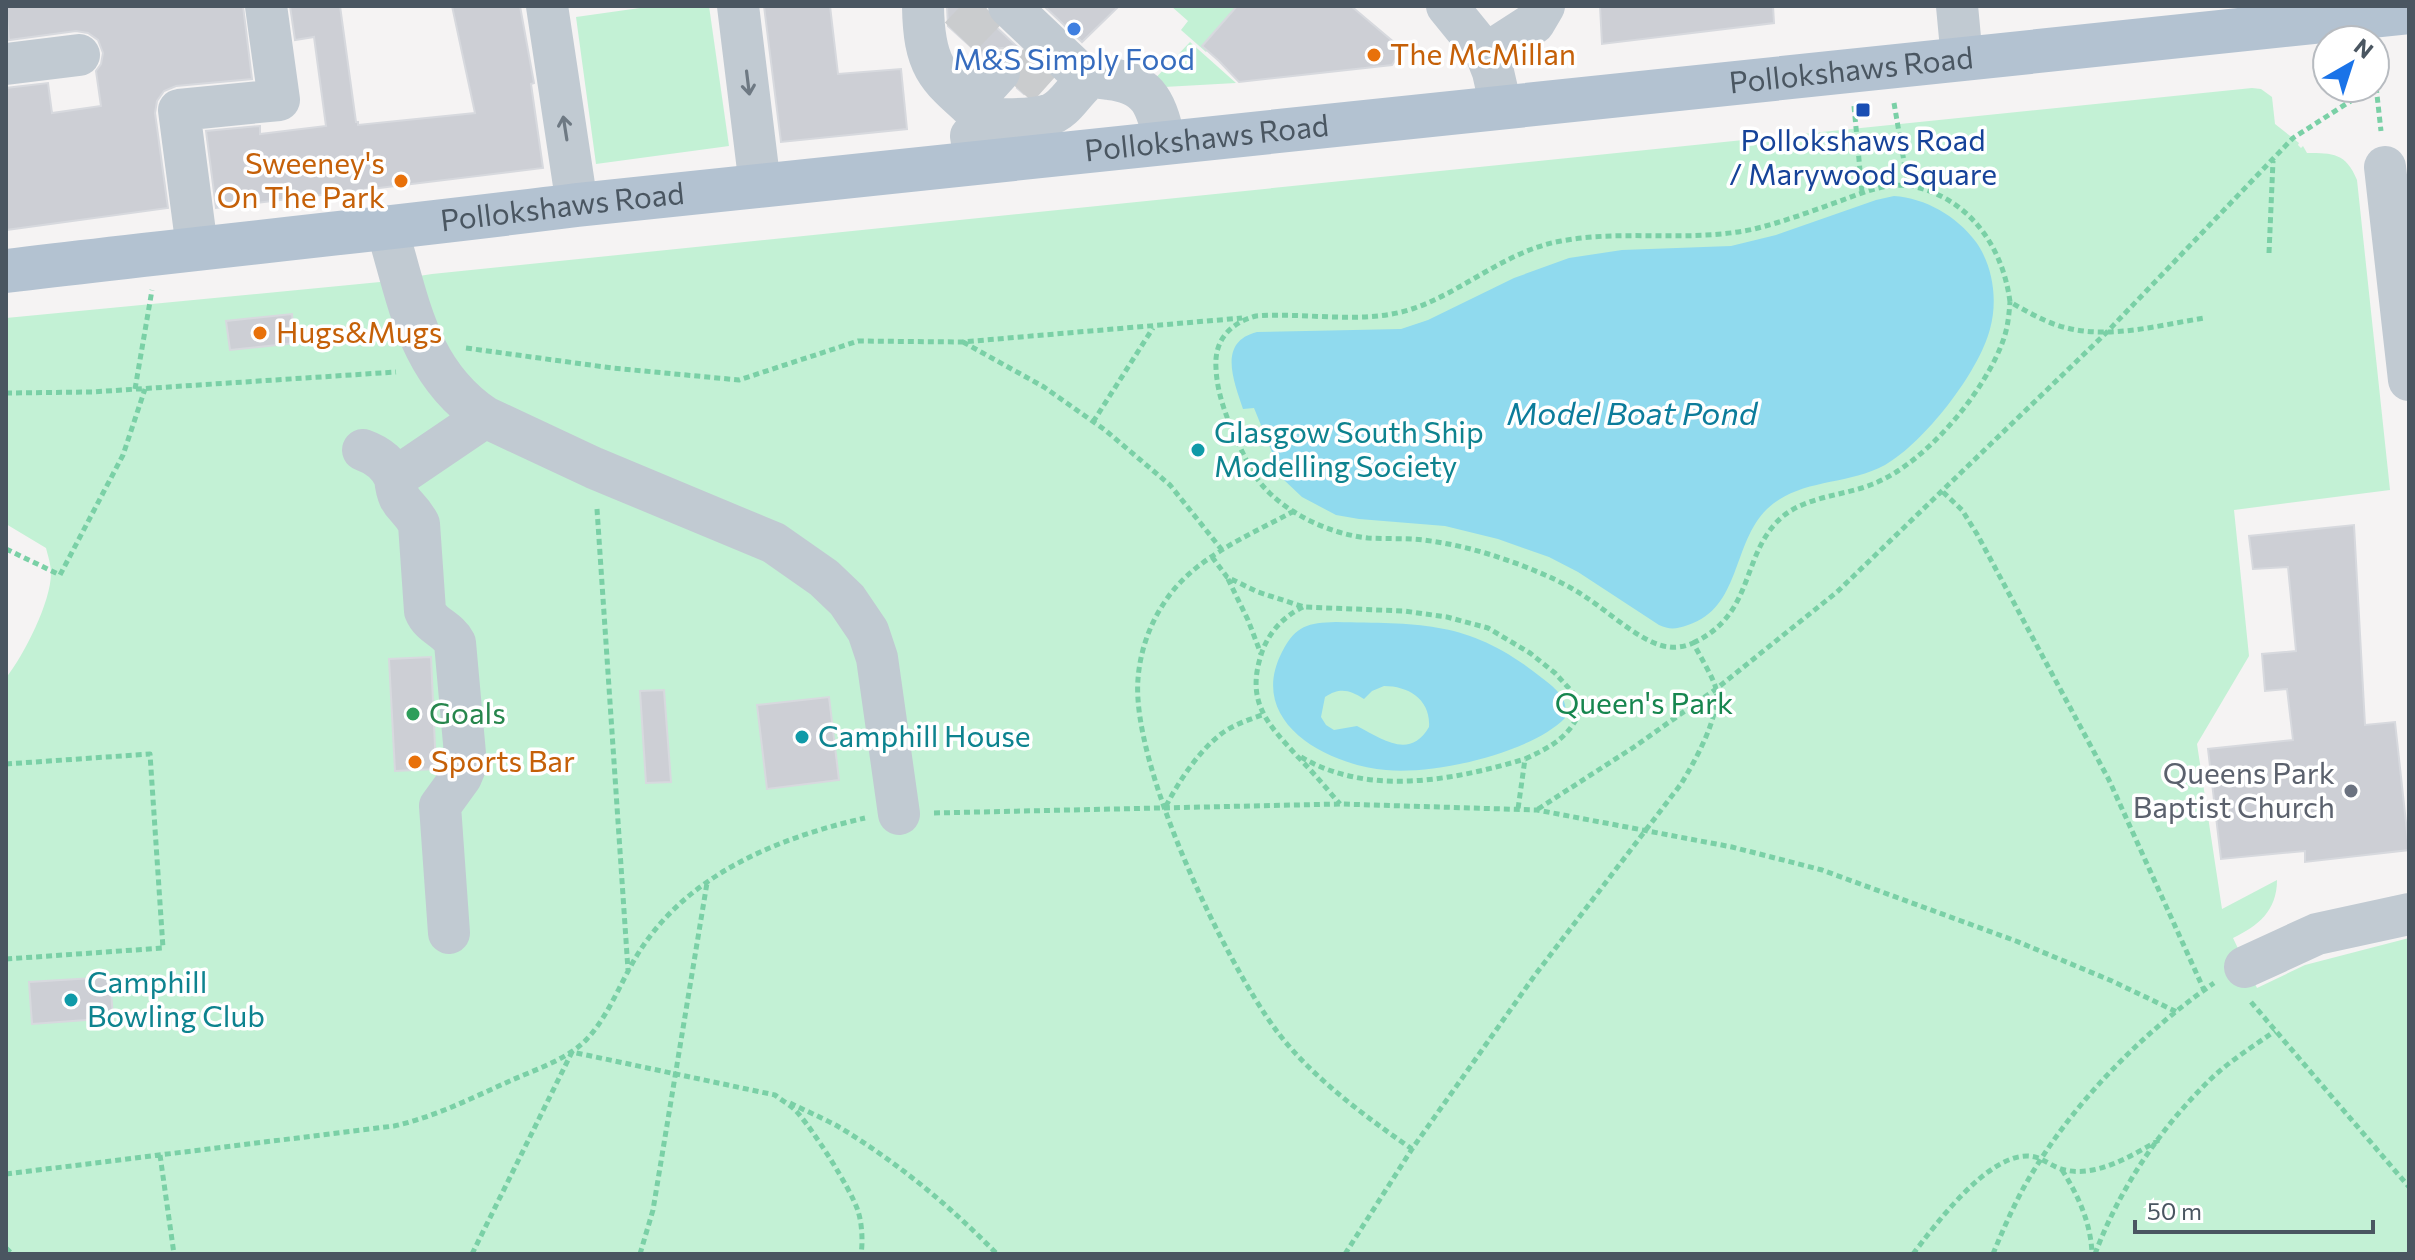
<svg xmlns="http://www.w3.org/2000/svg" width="2415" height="1260" font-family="Commissioner,sans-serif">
<rect width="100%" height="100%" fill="#f5f3f3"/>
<!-- green -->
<path fill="#c3f1d5" d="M654,6H709L729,146L596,164L576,17Z
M1171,6H1237L1233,11L1232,22L1206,52L1181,30L1188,21Z
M1190,42L1236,83L1146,88Z
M2252,88L2261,89L2272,97L2275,124L2299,143L2298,145L2301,148L2303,146L2307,153C2333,153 2346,153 2357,180L2390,490L2234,510L2249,656L2197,744L2222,909L2277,880C2277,911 2258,926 2233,938L2257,988L2305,965L2409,938V1254H6V678C24,655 51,602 51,573C51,565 48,556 46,548L6,524V318L380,282L432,274Z"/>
<!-- water -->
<path fill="#90daee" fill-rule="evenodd" d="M1894,196C1925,198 1957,216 1976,242C1993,266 1998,300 1990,329C1979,372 1924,443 1885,465C1846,486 1800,478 1767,509C1732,543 1741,608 1688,625C1676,629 1670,630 1659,625L1578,572L1549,557L1498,539L1445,526L1359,519L1336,515L1302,497L1267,464L1276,462L1254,408L1243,409C1234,381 1217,342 1257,332L1401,329L1428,320L1514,278L1569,258L1622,250L1731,246L1776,235L1876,200Z
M1336,622C1423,624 1470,620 1542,678C1556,689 1569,698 1565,718C1531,753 1434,775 1386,770C1327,765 1246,722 1282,652C1296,625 1308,623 1336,622ZM1384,686C1409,686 1431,700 1429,727C1410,760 1382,739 1357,726L1334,730L1326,725L1321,717L1325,697C1340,687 1350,690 1364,699L1372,691Z"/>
<!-- building -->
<path fill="#cdcfd5" stroke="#d7d9de" stroke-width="2" d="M6,6H243L252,79L176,86L164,91L157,101L155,113L168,208L6,230V88L48,83L52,113L101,106L96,71L101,64L103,53L98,40L88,33L76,31L9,40Z
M290,6H340L356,122H358V125L475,113L452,6H520L534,83L531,84L543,168L216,208L206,131L260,126V134L326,126L314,37L295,40Z
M764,6H830L838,74L901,69L907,129L781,142Z
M947,6H986V14L992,23L1044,72L1024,94L1017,88L1023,76L1022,65L1016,55L1003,48L991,49L981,56L948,26Z
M1044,6H1119L1082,42Z
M1237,6H1351L1402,49L1392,65L1239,82L1219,61L1202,46Z
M1600,6H1773L1774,23L1602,44Z
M292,314L295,343L230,350L226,321Z
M2354,525L2365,725L2395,722L2409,850L2305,862V851L2221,859L2208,749L2293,740L2287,689L2265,691L2262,654L2296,651L2288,567L2253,569L2249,536Z
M431,657L436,769L395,771L389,659Z
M664,690L671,782L646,783L640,691Z
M829,697L839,780L767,789L757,705Z
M110,977L113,1018L32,1024L29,982Z"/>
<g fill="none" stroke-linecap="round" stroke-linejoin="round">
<!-- minor-tunnel -->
<path stroke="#caccce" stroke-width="42" stroke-dasharray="42 21" stroke-linecap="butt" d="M960,37L987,9
M1017,88L1042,60"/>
<!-- path -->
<path stroke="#7ad0a6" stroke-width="5" stroke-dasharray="6 4" stroke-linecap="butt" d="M2375,77L2381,131
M1894,103L1908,185
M1854,106L1862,192
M2269,253L2273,161
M963,342L1044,387L1105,430L1170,485L1222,550
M466,348L612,368L739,380L858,341L962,342L1242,318
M135,389L152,290
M6,393L92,392L396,372
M1093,422L1153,328
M1943,492L1962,510L1977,534L2109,780L2204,990
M597,509L628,970
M1294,511C1250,535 1195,557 1166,600C1150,623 1140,651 1138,679C1131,765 1224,960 1276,1030C1310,1076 1366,1117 1412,1149
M6,549L60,575L123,455L145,389
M1212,557L1227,577L1258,592L1304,607L1404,611L1447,617L1488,628L1530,653L1555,673L1575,695L1580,711C1570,737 1549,748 1525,759L1518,809
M1228,579L1248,620L1261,654
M1303,607C1284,616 1269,632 1262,652C1245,702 1267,723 1298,757C1313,772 1326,788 1340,804
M1693,643C1756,614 1740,554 1782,517C1807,496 1843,496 1873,484C1926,463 1986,391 2004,338C2008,326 2009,314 2010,302
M1301,757C1369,797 1454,780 1525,759
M6,764L150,754L163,948L6,959
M1166,806C1179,781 1198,752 1221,734C1233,725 1248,720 1262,715
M1538,809L1634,747L1716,689L1837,592L2106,333L2293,138L2371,88
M934,813L1340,804L1537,810L1732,847L1822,870L2016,941L2112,981L2177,1012
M2251,1002L2409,1187
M790,1103C806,1111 823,1118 839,1127C897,1162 950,1206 997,1254
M160,1155L174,1254
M2062,1170C2078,1195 2091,1223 2092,1254
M6,1174L394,1126C435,1117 474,1097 512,1080C537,1069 568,1059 587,1039C611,1013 623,975 643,946C693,872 781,837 865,818
M6,1248L12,1254
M472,1254L572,1052L775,1095C781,1100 789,1104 795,1110C811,1126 851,1189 858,1211C862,1223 863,1242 861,1254
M640,1254L653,1210L707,883
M1345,1254L1412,1149L1535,975L1681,784C1694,763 1721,715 1716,689C1714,679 1699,654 1693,643C1686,646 1678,648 1670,647C1645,646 1609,612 1587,598C1574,589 1559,581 1545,575C1506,558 1465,545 1423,540C1405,538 1386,539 1368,538C1330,534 1287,514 1262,485C1251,472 1245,457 1238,443C1227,419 1217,394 1216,368C1214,340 1230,323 1256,316C1307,312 1363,325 1412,309C1463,292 1505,251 1561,241C1625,229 1690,243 1754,229C1783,222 1812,211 1840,201C1862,193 1887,182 1911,186C1968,197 2003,246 2010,302C2028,312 2046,323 2067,328C2111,339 2160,325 2204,318
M1913,1254C1936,1224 1986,1156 2027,1156C2041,1156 2049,1165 2061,1169C2095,1179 2131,1156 2159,1140
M1993,1254C2002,1232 2012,1209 2024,1187C2069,1107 2138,1036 2214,983
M2095,1254C2120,1187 2163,1124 2215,1075C2233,1059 2255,1045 2275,1031"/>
<!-- minor -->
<path stroke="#c1cad2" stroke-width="42" d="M547,6L577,205
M738,6L760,186
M923,6C924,71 939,78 985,119
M1009,6L1087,80
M1447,6L1486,54L1493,72L1501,107
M1957,6L1962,59
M1486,54L1534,23L1544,6
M6,64L79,55
M969,105L999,72
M975,163L971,136L985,119C1005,119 1029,121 1048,115C1064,111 1073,92 1085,82C1092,76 1101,78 1109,79C1151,83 1157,107 1165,143
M2385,167L2409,380
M387,229C409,302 418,372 485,417L594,468L774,543L824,578L847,600L868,631L877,658L899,814
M197,248L179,110L279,100L266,6
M363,450C377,455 389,464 395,478L485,417
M395,478C398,508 407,501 419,524L425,611C431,626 448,629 455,643L466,765L461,777L440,806L449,933
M2245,967L2317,934L2409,914"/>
<!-- major -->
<path stroke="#b3c2d1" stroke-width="44" id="s1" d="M6,271C196,248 387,229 577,205L2409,12"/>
</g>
<!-- one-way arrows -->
<defs><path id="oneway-shaft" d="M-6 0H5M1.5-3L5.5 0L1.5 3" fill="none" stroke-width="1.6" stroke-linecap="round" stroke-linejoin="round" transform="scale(2)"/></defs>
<g stroke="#6e7983">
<use href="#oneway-shaft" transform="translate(748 83) rotate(83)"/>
<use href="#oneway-shaft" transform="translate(565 128) rotate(-99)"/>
</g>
<!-- markers -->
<circle fill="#3f7fe0" stroke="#fff" stroke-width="3" cx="1074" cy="29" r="8"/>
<g fill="#e8710a" stroke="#fff" stroke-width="3">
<circle cx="1374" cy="55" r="8"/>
<circle cx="401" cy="181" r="8"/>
<circle cx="260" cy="333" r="8"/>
<circle cx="415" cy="762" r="8"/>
</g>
<rect fill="#1a4fb4" stroke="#fff" stroke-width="3" x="1855" y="102" width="16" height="16" rx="4"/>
<g fill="#0f9aa8" stroke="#fff" stroke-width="3">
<circle cx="1198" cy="450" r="8"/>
<circle cx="802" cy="737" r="8"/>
<circle cx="71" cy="1000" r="8"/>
</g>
<circle fill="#2e9e5b" stroke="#fff" stroke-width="3" cx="413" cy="714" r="8"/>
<circle fill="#6b7280" stroke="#fff" stroke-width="3" cx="2351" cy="791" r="8"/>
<g text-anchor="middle" stroke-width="7" stroke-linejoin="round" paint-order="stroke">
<!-- food labels -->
<g font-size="30" fill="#c56008" stroke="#fff" text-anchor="start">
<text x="1390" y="65">The McMillan</text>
<text x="385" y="174" text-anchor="end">Sweeney's<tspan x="385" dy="34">On The Park</tspan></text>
<text x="276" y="343">Hugs&amp;Mugs</text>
<text x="431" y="772">Sports Bar</text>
</g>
<!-- shop labels -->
<g font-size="30" fill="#366cbe" stroke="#fff">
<text x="1074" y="70">M&amp;S Simply Food</text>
</g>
<!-- street labels -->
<g font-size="30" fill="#4a5661" stroke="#fff">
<text dy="10" stroke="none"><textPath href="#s1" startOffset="1856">Pollokshaws Road</textPath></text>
<text dy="10" stroke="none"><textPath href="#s1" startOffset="1208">Pollokshaws Road</textPath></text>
<text dy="10" stroke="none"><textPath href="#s1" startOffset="560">Pollokshaws Road</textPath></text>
</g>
<!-- transit labels -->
<g font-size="30" fill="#164399" stroke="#fff">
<text x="1863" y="151">Pollokshaws Road<tspan x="1863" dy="34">/ Marywood Square</tspan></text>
</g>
<!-- culture labels -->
<g font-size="30" fill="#0d838f" stroke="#fff" text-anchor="start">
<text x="1214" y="443">Glasgow South Ship<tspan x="1214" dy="34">Modelling Society</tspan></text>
<text x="818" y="747">Camphill House</text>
<text x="87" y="993">Camphill<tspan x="87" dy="34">Bowling Club</tspan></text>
</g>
<!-- park labels -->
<g font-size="30" fill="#17864f" stroke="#fff">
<text x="1644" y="714">Queen's Park</text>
</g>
<!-- leisure labels -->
<g font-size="30" fill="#27864d" stroke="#fff" text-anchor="start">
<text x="429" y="724">Goals</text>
</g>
<!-- worship labels -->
<g font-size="30" fill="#5b616d" stroke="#fff" text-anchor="end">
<text x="2335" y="784">Queens Park<tspan x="2335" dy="34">Baptist Church</tspan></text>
</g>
<!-- water labels -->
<g font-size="32" font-style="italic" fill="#0c7c9b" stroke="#fff">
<text x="1632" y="425">Model Boat Pond</text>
</g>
</g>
<!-- border -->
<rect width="2415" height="1260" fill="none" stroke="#4a5661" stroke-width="16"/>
<!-- north arrow -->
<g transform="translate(2351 64) rotate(39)"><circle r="38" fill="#ffffff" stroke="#b7bbc0" stroke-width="2"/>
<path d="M0-6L14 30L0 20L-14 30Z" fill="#1a73e8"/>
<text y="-12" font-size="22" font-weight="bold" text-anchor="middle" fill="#4a5661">N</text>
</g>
<!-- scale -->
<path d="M2135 1220v12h238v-12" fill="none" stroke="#4a5661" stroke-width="4"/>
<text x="2147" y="1220" font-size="24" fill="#4a5661" stroke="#ffffff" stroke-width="6" paint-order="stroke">50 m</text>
</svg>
